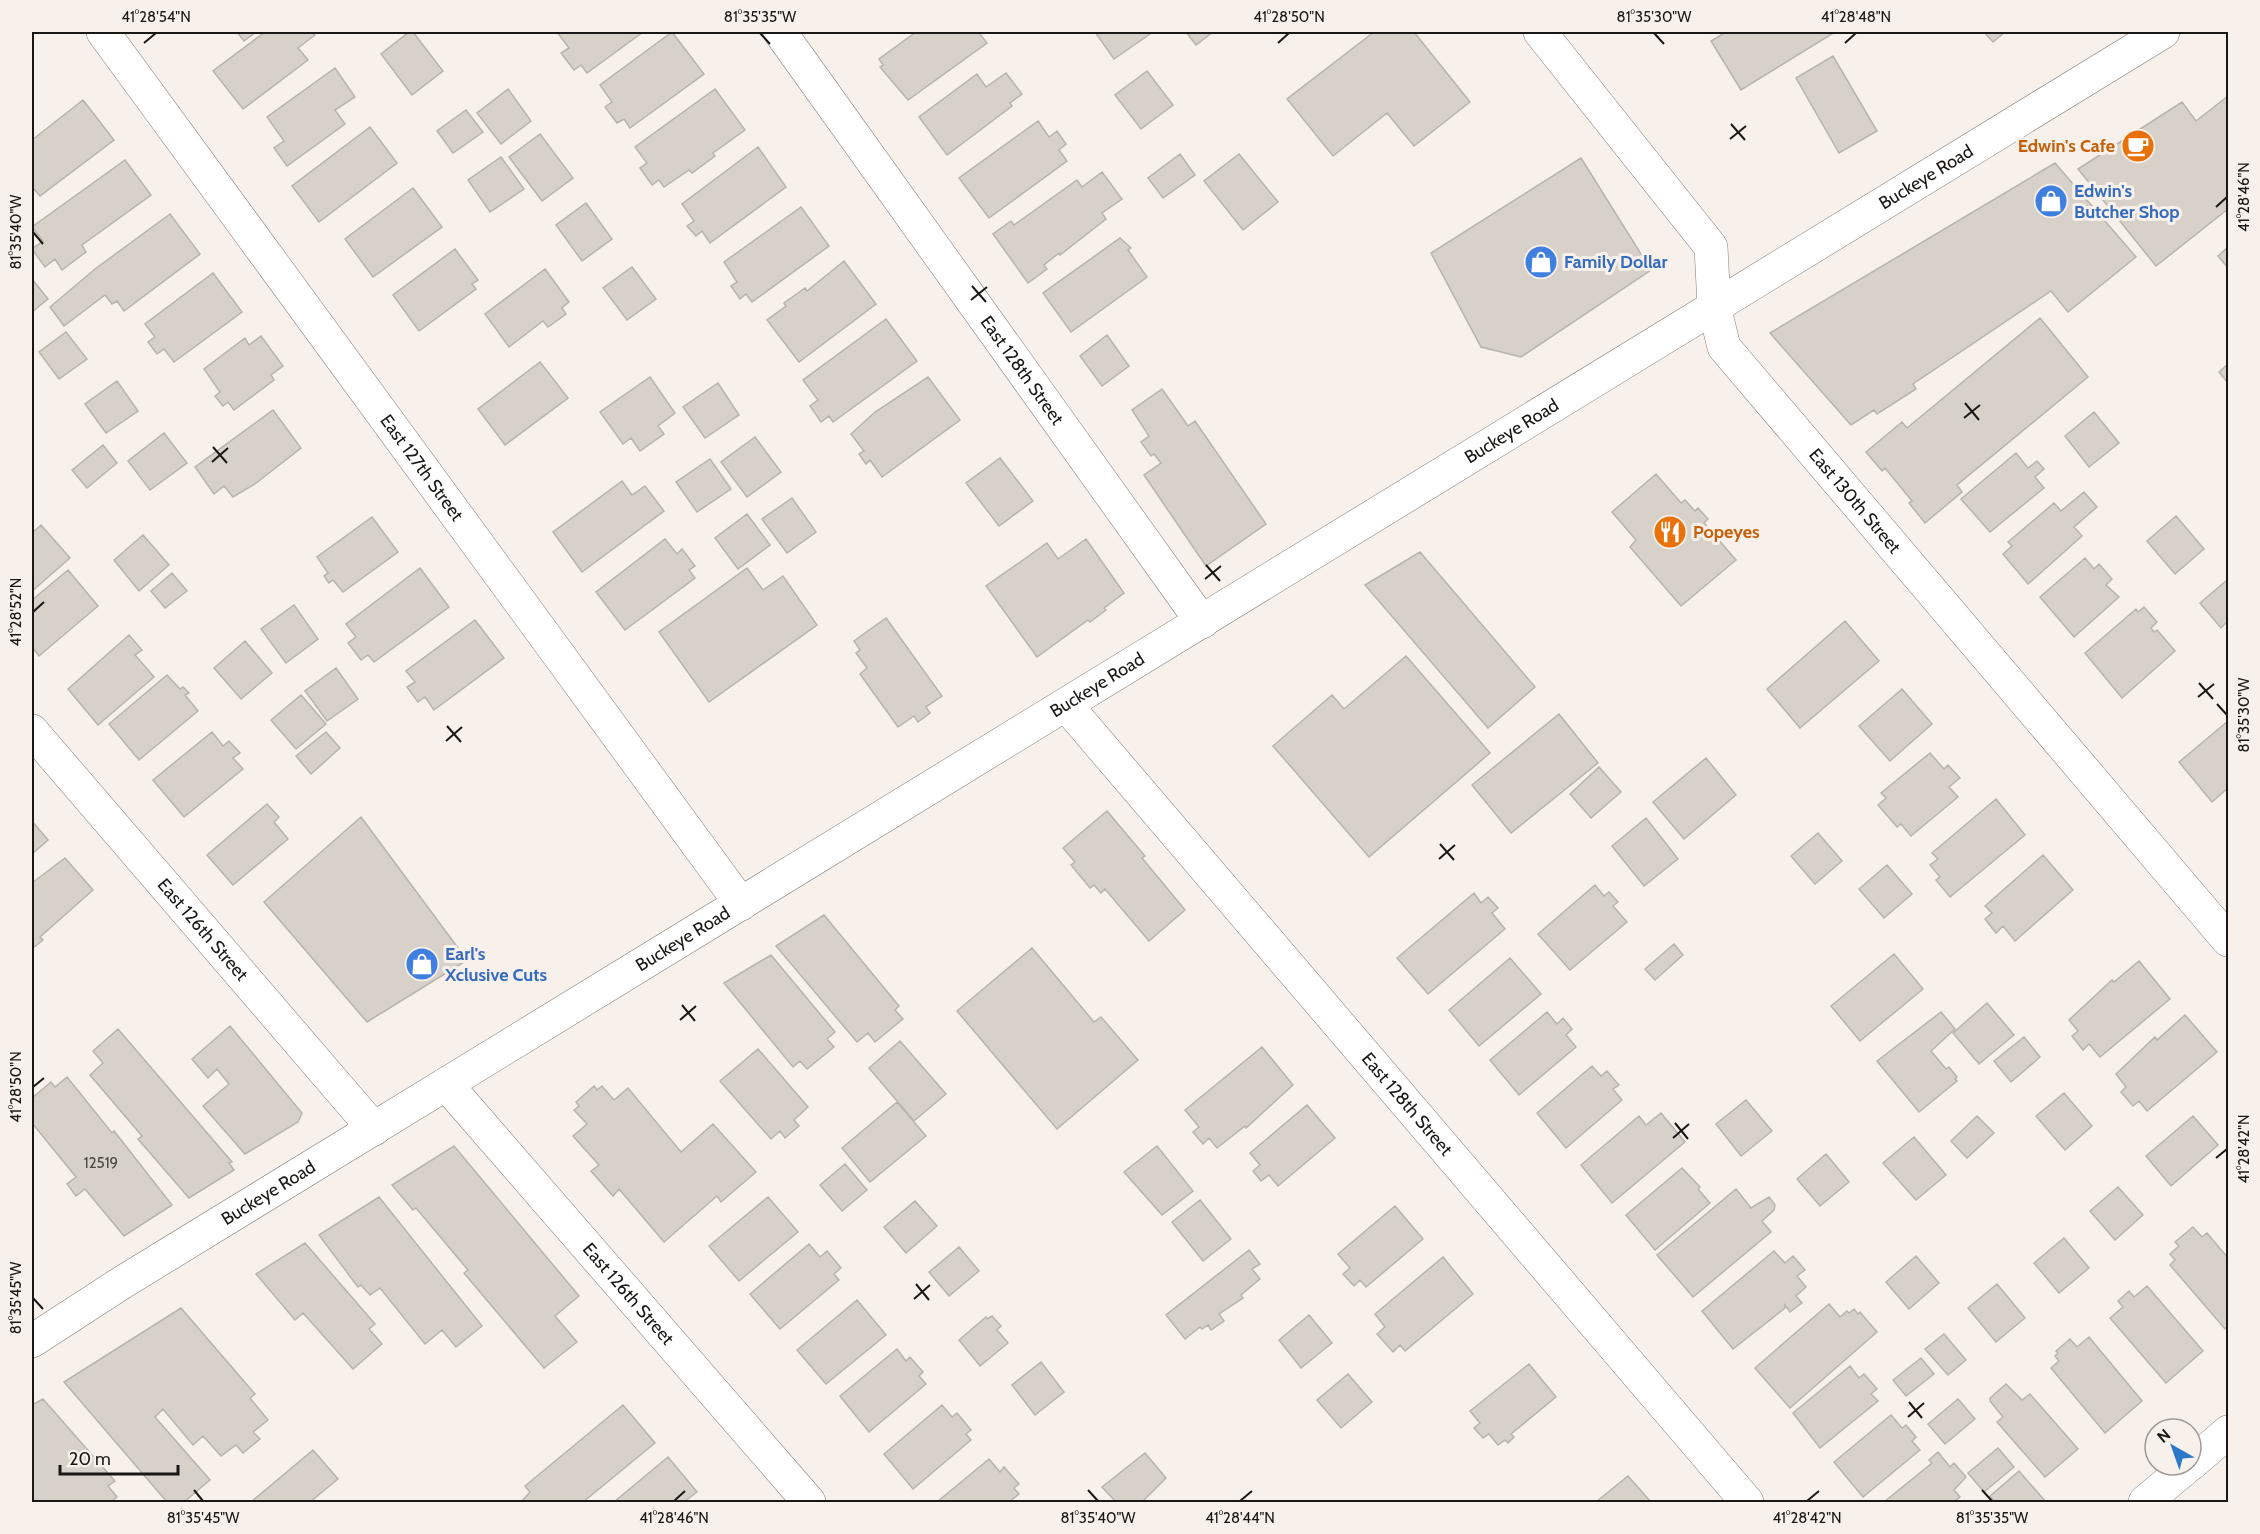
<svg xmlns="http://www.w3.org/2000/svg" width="2260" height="1534" font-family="Cabin,sans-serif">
<rect width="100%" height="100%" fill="#f8f1eb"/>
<!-- building -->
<path fill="#d7d1ca" stroke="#b8b3ac" stroke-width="1.5" d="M237,32H256L244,41Z
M265,32H312L315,35L298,48L308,60L243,109L213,71Z
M409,32H413L443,71L412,95L381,54Z
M557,32H643L587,73L581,65L574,70L561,53L569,48Z
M672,32L704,74L630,128L624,119L617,123L605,107L612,102L600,85Z
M916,32H984L980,34L987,43L908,100L880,67L883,65L879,59Z
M1095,32H1148L1150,34L1114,59Z
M1186,32H1213L1196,45Z
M1374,32H1414L1470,102L1414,146L1387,113L1333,156L1287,99Z
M1726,32H1835L1741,90L1711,41Z
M1984,32H2005L1993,42Z
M1833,56L1877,131L1839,153L1796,78Z
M335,68L355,97L335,110L345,124L287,166L274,148L284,141L267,117Z
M1147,71L1173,105L1141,129L1115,95Z
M1006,73L1022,94L1010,103L1012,106L947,155L919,117L977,74L986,87Z
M508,89L531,121L501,144L477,113Z
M715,89L745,130L713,153L715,156L692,173L689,170L664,187L659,180L652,185L640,168L647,163L635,147Z
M2228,96V209L2156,266L2078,169L2182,102L2196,121Z
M83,100L114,140L40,196L32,187V140Z
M466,110L483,132L453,153L437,131Z
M1038,121L1049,137L1057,131L1066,144L1059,150L1067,161L989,218L959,178Z
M370,127L397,163L319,222L292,186Z
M540,134L573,178L542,201L509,157Z
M758,147L786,187L710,243L702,231L696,236L687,226L694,221L682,204Z
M1180,154L1195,175L1163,198L1148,178Z
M1239,154L1278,202L1243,230L1204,181Z
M501,157L524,189L490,212L468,180Z
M1581,158L1651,270L1521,357L1481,347L1431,253Z
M125,160L151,195L82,245L86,252L62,270L55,259L45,267L32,249L43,241L32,227Z
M2055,163L2136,257L2068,312L2051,291L1913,384L1916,389L1877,414L1874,410L1851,425L1770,333Z
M1102,172L1122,199L1102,213L1106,219L1060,255L1059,253L1044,265L1047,269L1028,283L993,234L1011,221L1014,225L1077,180L1082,187Z
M413,188L442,227L373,277L345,239Z
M586,203L612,239L582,261L556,225Z
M801,207L829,246L752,302L746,294L740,299L731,286L737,282L724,262Z
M170,214L200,254L124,311L117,301L112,304L105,295L64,326L50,307L95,269Z
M1120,238L1131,248L1128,250L1147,277L1071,332L1043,293Z
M2228,247V268L2218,256Z
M455,249L478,280L472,284L476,289L419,331L393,295Z
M844,261L876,304L799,362L767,320L786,306L784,303L805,288L807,291Z
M632,267L656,299L627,320L603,288Z
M545,269L569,302L562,308L566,314L548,327L543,321L509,347L485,314Z
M213,273L242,312L174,362L164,349L157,354L148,342L155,337L145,324Z
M32,279L48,299L32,312Z
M2040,318L2088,377L1957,485L1962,492L1925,523L1909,503L1912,501L1885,468L1882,471L1866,452L1902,422L1907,428Z
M886,319L917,361L833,422L829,416L821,422L810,406L818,400L803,380Z
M66,332L87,359L59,379L39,352Z
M1107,335L1129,366L1102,386L1080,356Z
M261,336L283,366L271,375L274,380L234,410L228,402L223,406L215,396L220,392L204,369L245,338L249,345Z
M540,362L568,398L505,445L478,409Z
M2228,364V383L2219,372Z
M650,377L675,413L658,426L664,434L640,451L631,438L623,444L600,412Z
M928,377L960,420L882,477L870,460L866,464L859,454L864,451L851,434L875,412Z
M117,381L138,411L106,433L85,404Z
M718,383L739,415L705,438L683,407Z
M1162,389L1188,426L1195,421L1266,524L1206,566L1144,475L1161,463L1154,454L1151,456L1141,442L1149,436L1132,410Z
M273,410L301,448L255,484L233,497L224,486L214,494L195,467Z
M2094,412L2119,443L2089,467L2065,436Z
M164,433L187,463L150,490L128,461Z
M755,437L781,472L747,497L721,462Z
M103,445L117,463L87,488L72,470Z
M2016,453L2028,468L2037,461L2044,469L2035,477L2044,488L1990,532L1961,499Z
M1000,458L1033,501L999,526L966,483Z
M710,459L731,489L697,512L676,482Z
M1656,474L1681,503L1685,500L1695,511L1698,508L1708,519L1704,523L1736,560L1681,606L1630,547L1636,540L1612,512Z
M622,481L632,495L645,486L664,511L582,572L553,532Z
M2084,492L2097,507L2074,527L2082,536L2028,584L2003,554L2012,546L2008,542L2054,503L2061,511Z
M792,498L816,532L787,553L762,519Z
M747,514L770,545L738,569L715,538Z
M2176,516L2204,549L2175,574L2147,541Z
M372,517L398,552L343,592L333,580L329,583L324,576L328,573L317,557Z
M41,525L70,558L32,591V533Z
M143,535L169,565L139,591L114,560Z
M665,539L677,554L682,549L695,566L689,570L695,578L625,630L596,592Z
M1086,539L1124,593L1104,608L1106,610L1090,622L1088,620L1037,657L986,586L1047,543L1058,559Z
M1420,552L1535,687L1488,728L1365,585Z
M2085,558L2094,569L2099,564L2112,579L2106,585L2119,597L2074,637L2040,597Z
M420,568L449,607L374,662L368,655L361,660L348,643L356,637L346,624Z
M747,568L763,590L783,576L817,625L709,702L659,632Z
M68,570L98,606L39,656L32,647V600Z
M172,573L187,591L165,608L151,591Z
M2227,580L2228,621L2221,628L2200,603Z
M294,605L318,639L286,663L261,629Z
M2144,607L2157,622L2151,628L2154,632L2157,630L2175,651L2122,698L2085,653L2136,609L2138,612Z
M886,618L942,696L926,707L930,713L918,722L914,716L898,727L860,674L867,668L856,653L860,650L854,641Z
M475,620L504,658L434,710L425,697L418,702L407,687L415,682L406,671Z
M1845,621L1879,661L1800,728L1767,689Z
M129,635L142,650L135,655L154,677L98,725L68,689Z
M245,641L272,673L241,699L214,668Z
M1406,656L1490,753L1369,857L1273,746L1332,695L1344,709Z
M336,668L358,699L327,721L305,691Z
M167,675L180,689L183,687L189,693L185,695L198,711L139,760L109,724Z
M1902,689L1932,724L1890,761L1859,726Z
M301,695L326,724L296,749L271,720Z
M1559,714L1598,763L1511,833L1472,785Z
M2228,721V788L2212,802L2179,762Z
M212,732L223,746L229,741L240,753L233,758L243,769L184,817L153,780Z
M326,732L340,748L311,774L296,756Z
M1930,753L1944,769L1948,765L1960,778L1949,787L1958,797L1911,836L1901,824L1897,827L1878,805L1886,798L1881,793Z
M1706,758L1736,795L1684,839L1653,802Z
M1599,767L1621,792L1591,818L1570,794Z
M1996,799L2025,835L1950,897L1936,880L1940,877L1930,865L1938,859L1932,853Z
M267,804L279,817L274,822L288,839L233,885L207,855Z
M1107,811L1145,856L1142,858L1185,910L1149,941L1105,889L1101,893L1094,885L1090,888L1071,865L1075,862L1063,848Z
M361,817L461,952L458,955L464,962L367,1022L264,902Z
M1646,818L1678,859L1644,886L1612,846Z
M32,821L48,840L32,854Z
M1818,833L1842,861L1815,884L1791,856Z
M2043,855L2073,890L2015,941L2003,926L1996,933L1985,919L1992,913L1985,906Z
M65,858L93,890L40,937L43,940L33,948L32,883Z
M1887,865L1912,894L1884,918L1859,889Z
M1595,885L1604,896L1609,892L1618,902L1613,906L1627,922L1570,970L1538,934Z
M1474,893L1481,903L1488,897L1498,908L1492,913L1505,929L1428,994L1397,958Z
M824,915L899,1006L895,1010L903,1019L875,1042L868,1033L857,1042L776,946Z
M1674,944L1683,955L1655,980L1645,969Z
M1032,948L1094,1022L1101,1017L1138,1060L1057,1129L957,1011Z
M1894,954L1923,989L1860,1041L1831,1006Z
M771,955L835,1032L827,1039L834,1047L807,1069L800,1061L793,1067L724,983Z
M1510,958L1541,994L1479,1046L1449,1010Z
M2139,961L2170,999L2100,1057L2089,1044L2083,1050L2072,1036L2078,1031L2069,1020L2112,980L2114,982Z
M1987,1003L2014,1035L1979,1064L1953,1033Z
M1547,1012L1557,1024L1563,1018L1572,1029L1566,1035L1576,1047L1519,1095L1490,1060Z
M1941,1012L1955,1029L1931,1051L1946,1069L1949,1067L1957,1077L1955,1079L1957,1081L1919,1112L1877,1061Z
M2185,1015L2217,1052L2147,1111L2139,1101L2133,1106L2121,1092L2126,1087L2116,1074L2155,1037L2157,1040Z
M230,1026L302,1113L298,1122L245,1154L203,1106L229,1084L217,1069L208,1078L192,1059Z
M118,1029L232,1162L229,1163L234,1170L189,1198L138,1139L142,1136L90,1075L103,1063L93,1051Z
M2024,1037L2040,1057L2011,1082L1994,1061Z
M900,1041L946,1094L914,1121L869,1068Z
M1262,1047L1293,1085L1246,1128L1245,1126L1217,1148L1209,1138L1203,1144L1193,1132L1199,1127L1185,1110Z
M758,1049L808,1107L794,1120L799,1126L785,1138L780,1131L771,1139L720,1081Z
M1592,1066L1601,1076L1607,1071L1619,1085L1613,1089L1622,1100L1566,1148L1537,1113Z
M67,1077L112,1133L114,1131L172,1205L124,1236L85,1189L76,1196L67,1184L76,1177L32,1123V1098L51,1082L55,1087Z
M594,1086L597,1090L602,1086L614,1100L628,1088L681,1152L713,1124L756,1172L721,1202L717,1196L664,1242L619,1189L613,1196L591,1171L599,1165L573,1136L587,1124L574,1110L579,1106L576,1102Z
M2064,1093L2092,1126L2065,1150L2036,1116Z
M1746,1100L1772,1131L1741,1156L1716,1124Z
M897,1102L926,1136L870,1182L842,1148Z
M1307,1105L1335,1138L1278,1186L1269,1175L1261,1181L1253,1171L1260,1165L1250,1153Z
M1661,1113L1685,1142L1612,1203L1581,1165L1639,1116L1646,1125Z
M1977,1116L1994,1133L1967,1158L1951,1141Z
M2193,1116L2218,1145L2171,1186L2146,1156Z
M1914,1137L1946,1175L1916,1200L1883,1163Z
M454,1146L579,1296L555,1316L577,1342L544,1368L464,1273L468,1270L416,1208L413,1210L392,1185Z
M1157,1146L1193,1191L1162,1215L1124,1172Z
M1826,1154L1849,1182L1820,1206L1797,1179Z
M845,1164L867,1190L842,1211L820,1185Z
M1682,1168L1700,1187L1698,1189L1710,1203L1655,1250L1626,1215Z
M2118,1187L2143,1215L2115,1240L2090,1211Z
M1736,1189L1751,1208L1769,1197L1775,1205L1774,1210L1762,1221L1771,1232L1693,1297L1657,1255Z
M379,1197L482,1326L456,1347L442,1330L425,1344L380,1288L370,1295L361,1285L358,1287L319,1235Z
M768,1197L798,1232L739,1281L709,1246Z
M1200,1200L1231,1239L1203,1261L1172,1222Z
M915,1201L937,1226L906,1253L884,1227Z
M1395,1206L1423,1239L1366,1287L1360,1280L1354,1286L1343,1274L1350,1268L1338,1254Z
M2193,1227L2202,1237L2207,1233L2228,1258V1326L2225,1329L2170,1265L2175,1260L2170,1254L2179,1246L2175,1242Z
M2064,1238L2089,1268L2059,1293L2034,1263Z
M305,1243L375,1324L369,1329L382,1344L353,1369L303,1313L295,1320L256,1274Z
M809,1244L820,1257L827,1251L841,1268L834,1274L839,1280L780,1329L750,1294Z
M959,1247L979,1271L949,1296L929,1272Z
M1249,1250L1260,1264L1252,1269L1260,1279L1241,1295L1243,1298L1219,1314L1224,1321L1211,1330L1208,1325L1202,1329L1200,1327L1185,1339L1166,1315Z
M1774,1251L1785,1263L1793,1256L1805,1270L1797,1276L1806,1287L1796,1296L1802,1303L1790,1312L1785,1305V1308L1733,1349L1702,1311Z
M1916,1256L1939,1283L1909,1309L1886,1282Z
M1443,1257L1473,1294L1405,1351L1400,1345L1393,1352L1377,1334L1385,1327L1375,1314Z
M1997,1284L2025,1318L1996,1342L1968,1308Z
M2147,1286L2203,1351L2166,1383L2110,1318L2123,1307L2118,1301L2129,1291L2134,1297Z
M857,1300L886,1335L826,1384L797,1350Z
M1829,1304L1840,1317L1847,1311L1849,1313L1854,1309L1858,1314L1860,1312L1877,1332L1790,1408L1755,1368Z
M181,1308L255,1394L250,1398L268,1420L253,1432L260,1439L243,1453L236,1445L221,1456L203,1436L193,1445L163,1409L155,1417L210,1480L184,1502H167L64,1382Z
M1309,1315L1332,1343L1301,1368L1279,1340Z
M992,1316L1001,1326L997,1330L1008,1343L980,1366L959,1340L986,1317L987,1319Z
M1944,1334L1966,1360L1948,1375L1925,1349Z
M2089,1337L2142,1401L2105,1433L2051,1368L2059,1361L2055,1356L2058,1353L2056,1351L2070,1339L2077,1347Z
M897,1349L906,1361L910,1357L923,1372L919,1376L926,1384L869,1432L840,1396Z
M1921,1358L1934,1374L1906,1396L1893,1380Z
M1041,1362L1064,1392L1035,1415L1012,1385Z
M1529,1364L1556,1397L1511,1434L1514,1437L1508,1443L1505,1440L1498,1445L1489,1434L1483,1438L1474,1428L1480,1423L1470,1411Z
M1850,1366L1859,1378L1864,1374L1877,1389L1871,1394L1878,1401L1820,1448L1793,1413Z
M1348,1374L1372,1402L1341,1428L1317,1400Z
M2006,1384L2022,1400L2030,1394L2078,1449L2045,1477L1997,1422L2003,1417L1990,1401V1398Z
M43,1399L115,1481L108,1486L117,1497L111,1502H32V1405Z
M1958,1399L1975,1419L1945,1444L1928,1424Z
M623,1405L655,1443L583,1502H521L530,1492L525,1486Z
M942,1405L952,1417L957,1413L971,1430L966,1434L971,1440L913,1489L884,1454Z
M1891,1415L1902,1428L1906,1425L1916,1437L1912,1441L1920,1450L1863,1497L1834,1462Z
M1998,1448L2014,1467L1984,1492L1968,1473Z
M313,1450L338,1479L310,1502H251Z
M1938,1452L1950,1467L1954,1463L1966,1477L1954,1490L1960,1497L1954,1502H1884L1932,1463L1929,1460Z
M1145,1453L1166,1478L1142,1502H1116L1102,1487Z
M668,1457L697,1492L684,1502H614Z
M989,1459L1000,1472L1004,1467L1019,1484L1014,1488L1019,1494L1009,1502H937Z
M2019,1471L2045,1501L2044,1502H1995L1990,1496Z
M1628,1476L1651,1502H1596Z"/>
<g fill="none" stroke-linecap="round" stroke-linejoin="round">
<defs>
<g id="street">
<path id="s1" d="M103,32L741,904"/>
<path id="s2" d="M780,32L1202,622"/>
<path id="s3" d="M1540,32L1711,247L1714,306L1724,347L2228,940"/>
<path id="s4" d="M1066,705L1747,1502"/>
<path id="s5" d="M32,731L374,1129"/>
<path id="s6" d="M446,1084L809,1502"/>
<path d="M2191,1464L2228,1432"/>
<path d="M2145,1502L2189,1465"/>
</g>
<g id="secondary">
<path id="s7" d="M32,1341L123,1282L2163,32"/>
</g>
</defs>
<!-- street casing -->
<use href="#street" stroke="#837c76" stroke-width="34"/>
<!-- secondary casing -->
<use href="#secondary" stroke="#837c76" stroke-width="34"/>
<!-- street -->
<use href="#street" stroke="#fff" stroke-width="33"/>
<!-- secondary -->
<use href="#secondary" stroke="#fff" stroke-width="33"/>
</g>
<!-- ticks -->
<path fill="none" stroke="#1a1815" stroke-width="2" d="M760,33L770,44M1654,33L1664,44M144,43L156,33M1278,43L1289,33M1845,43L1856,33M1731,124L1745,140M1730,139L1746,126M2216,207L2227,197M33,232L43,244M972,286L986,302M971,300L987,287M1965,403L1979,420M1964,418L1980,405M213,447L227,463M212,462L228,448M1206,565L1220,581M1205,579L1221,566M33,612L44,602M2199,683L2213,699M2198,697L2214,684M2217,704L2227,715M447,726L461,742M446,741L462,727M1440,844L1454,860M1439,859L1455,845M682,1005L695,1021M680,1020L696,1006M33,1087L44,1078M1675,1123L1688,1139M1673,1138L1689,1124M2216,1158L2227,1149M916,1284L929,1300M33,1298L43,1309M914,1299L930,1285M1909,1402L1922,1418M1908,1417L1924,1403M194,1490L203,1501M1088,1490L1098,1501M1982,1490L1992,1501M674,1501L685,1491M1240,1501L1252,1491M1807,1501L1819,1491"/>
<!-- icons -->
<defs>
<symbol id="cafe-disc" viewBox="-11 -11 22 22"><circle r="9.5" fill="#e8710a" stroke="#f8f1eb"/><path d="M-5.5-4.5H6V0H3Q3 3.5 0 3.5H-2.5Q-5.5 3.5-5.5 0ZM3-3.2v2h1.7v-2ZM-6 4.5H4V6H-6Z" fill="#fff"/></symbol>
<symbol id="shop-disc" viewBox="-11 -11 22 22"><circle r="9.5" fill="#3f7fe0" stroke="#f8f1eb"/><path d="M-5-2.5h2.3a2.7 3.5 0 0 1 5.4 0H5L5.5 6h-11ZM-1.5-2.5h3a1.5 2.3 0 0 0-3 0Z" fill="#fff"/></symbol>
<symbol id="restaurant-disc" viewBox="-11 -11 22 22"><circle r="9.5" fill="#e8710a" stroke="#f8f1eb"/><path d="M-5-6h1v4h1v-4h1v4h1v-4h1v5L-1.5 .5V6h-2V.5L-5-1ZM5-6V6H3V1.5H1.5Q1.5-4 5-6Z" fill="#fff"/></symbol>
</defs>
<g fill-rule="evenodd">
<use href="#cafe-disc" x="2119" y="127" width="38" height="38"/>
<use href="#shop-disc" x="2032" y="182" width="38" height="38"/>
<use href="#shop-disc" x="1522" y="243" width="38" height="38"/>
<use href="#restaurant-disc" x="1651" y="513" width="38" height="38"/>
<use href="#shop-disc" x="403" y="945" width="38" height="38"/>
</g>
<g text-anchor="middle" stroke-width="6" stroke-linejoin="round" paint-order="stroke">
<!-- number labels -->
<g font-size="15" fill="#494642">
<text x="101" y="1168">12519</text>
</g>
<!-- food labels -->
<g font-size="18" font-weight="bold" fill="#c56008" stroke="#f8f1eb" text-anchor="end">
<text x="2115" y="152">Edwin's Cafe</text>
<text x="1693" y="538" text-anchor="start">Popeyes</text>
</g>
<!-- street labels -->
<g font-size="18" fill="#1a1815" stroke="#f8f1eb">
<text dy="6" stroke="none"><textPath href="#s7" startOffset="2223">Buckeye Road</textPath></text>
<text dy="6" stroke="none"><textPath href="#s2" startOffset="416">East 128th Street</textPath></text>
<text dy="6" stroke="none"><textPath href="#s7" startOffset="1737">Buckeye Road</textPath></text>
<text dy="6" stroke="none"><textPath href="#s1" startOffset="540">East 127th Street</textPath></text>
<text dy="6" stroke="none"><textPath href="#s3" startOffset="578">East 130th Street</textPath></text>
<text dy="6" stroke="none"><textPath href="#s7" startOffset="1251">Buckeye Road</textPath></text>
<text dy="6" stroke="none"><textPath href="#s5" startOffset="262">East 126th Street</textPath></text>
<text dy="6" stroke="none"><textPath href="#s7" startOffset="765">Buckeye Road</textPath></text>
<text dy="6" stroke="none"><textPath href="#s4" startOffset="525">East 128th Street</textPath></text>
<text dy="6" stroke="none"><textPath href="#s7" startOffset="279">Buckeye Road</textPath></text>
<text dy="6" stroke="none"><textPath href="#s6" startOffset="278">East 126th Street</textPath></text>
</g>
<!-- shop labels -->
<g font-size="18" font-weight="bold" fill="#366cbe" stroke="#f8f1eb" text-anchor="start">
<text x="2074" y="197">Edwin's<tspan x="2074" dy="21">Butcher Shop</tspan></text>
<text x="1564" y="268">Family Dollar</text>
<text x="445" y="960">Earl's<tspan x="445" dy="21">Xclusive Cuts</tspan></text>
</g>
</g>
<!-- border -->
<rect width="2260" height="1534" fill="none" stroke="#f8f1eb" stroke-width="66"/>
<!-- north arrow -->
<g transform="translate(2173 1447) rotate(320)"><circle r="28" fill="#f8f1eb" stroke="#9f9a95" stroke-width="1.5"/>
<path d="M0-4.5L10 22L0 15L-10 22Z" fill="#2d78c8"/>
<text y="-9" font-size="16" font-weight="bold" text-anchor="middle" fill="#1a1815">N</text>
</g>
<!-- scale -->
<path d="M60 1465v9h118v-9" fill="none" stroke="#1a1815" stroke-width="3"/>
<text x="69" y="1465" font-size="18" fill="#1a1815" stroke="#f8f1eb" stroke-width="4.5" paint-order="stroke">20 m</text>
<rect x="33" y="33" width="2194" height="1468" fill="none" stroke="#1a1815" stroke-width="2"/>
<g font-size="15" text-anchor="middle" fill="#1a1815">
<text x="156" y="22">41°28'54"N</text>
<text x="760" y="22">81°35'35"W</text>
<text x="1289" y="22">41°28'50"N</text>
<text x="1654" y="22">81°35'30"W</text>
<text x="1856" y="22">41°28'48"N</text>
<text transform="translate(2244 197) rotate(-90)" y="5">41°28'46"N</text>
<text transform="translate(16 232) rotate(-90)" y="5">81°35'40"W</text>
<text transform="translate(16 612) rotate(-90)" y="5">41°28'52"N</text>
<text transform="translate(2244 715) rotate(-90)" y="5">81°35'30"W</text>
<text transform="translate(16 1087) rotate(-90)" y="5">41°28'50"N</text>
<text transform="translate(2244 1149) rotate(-90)" y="5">41°28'42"N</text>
<text transform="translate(16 1298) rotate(-90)" y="5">81°35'45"W</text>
<text x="203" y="1523">81°35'45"W</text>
<text x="674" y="1523">41°28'46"N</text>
<text x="1098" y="1523">81°35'40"W</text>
<text x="1240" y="1523">41°28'44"N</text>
<text x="1807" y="1523">41°28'42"N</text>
<text x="1992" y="1523">81°35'35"W</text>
</g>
</svg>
